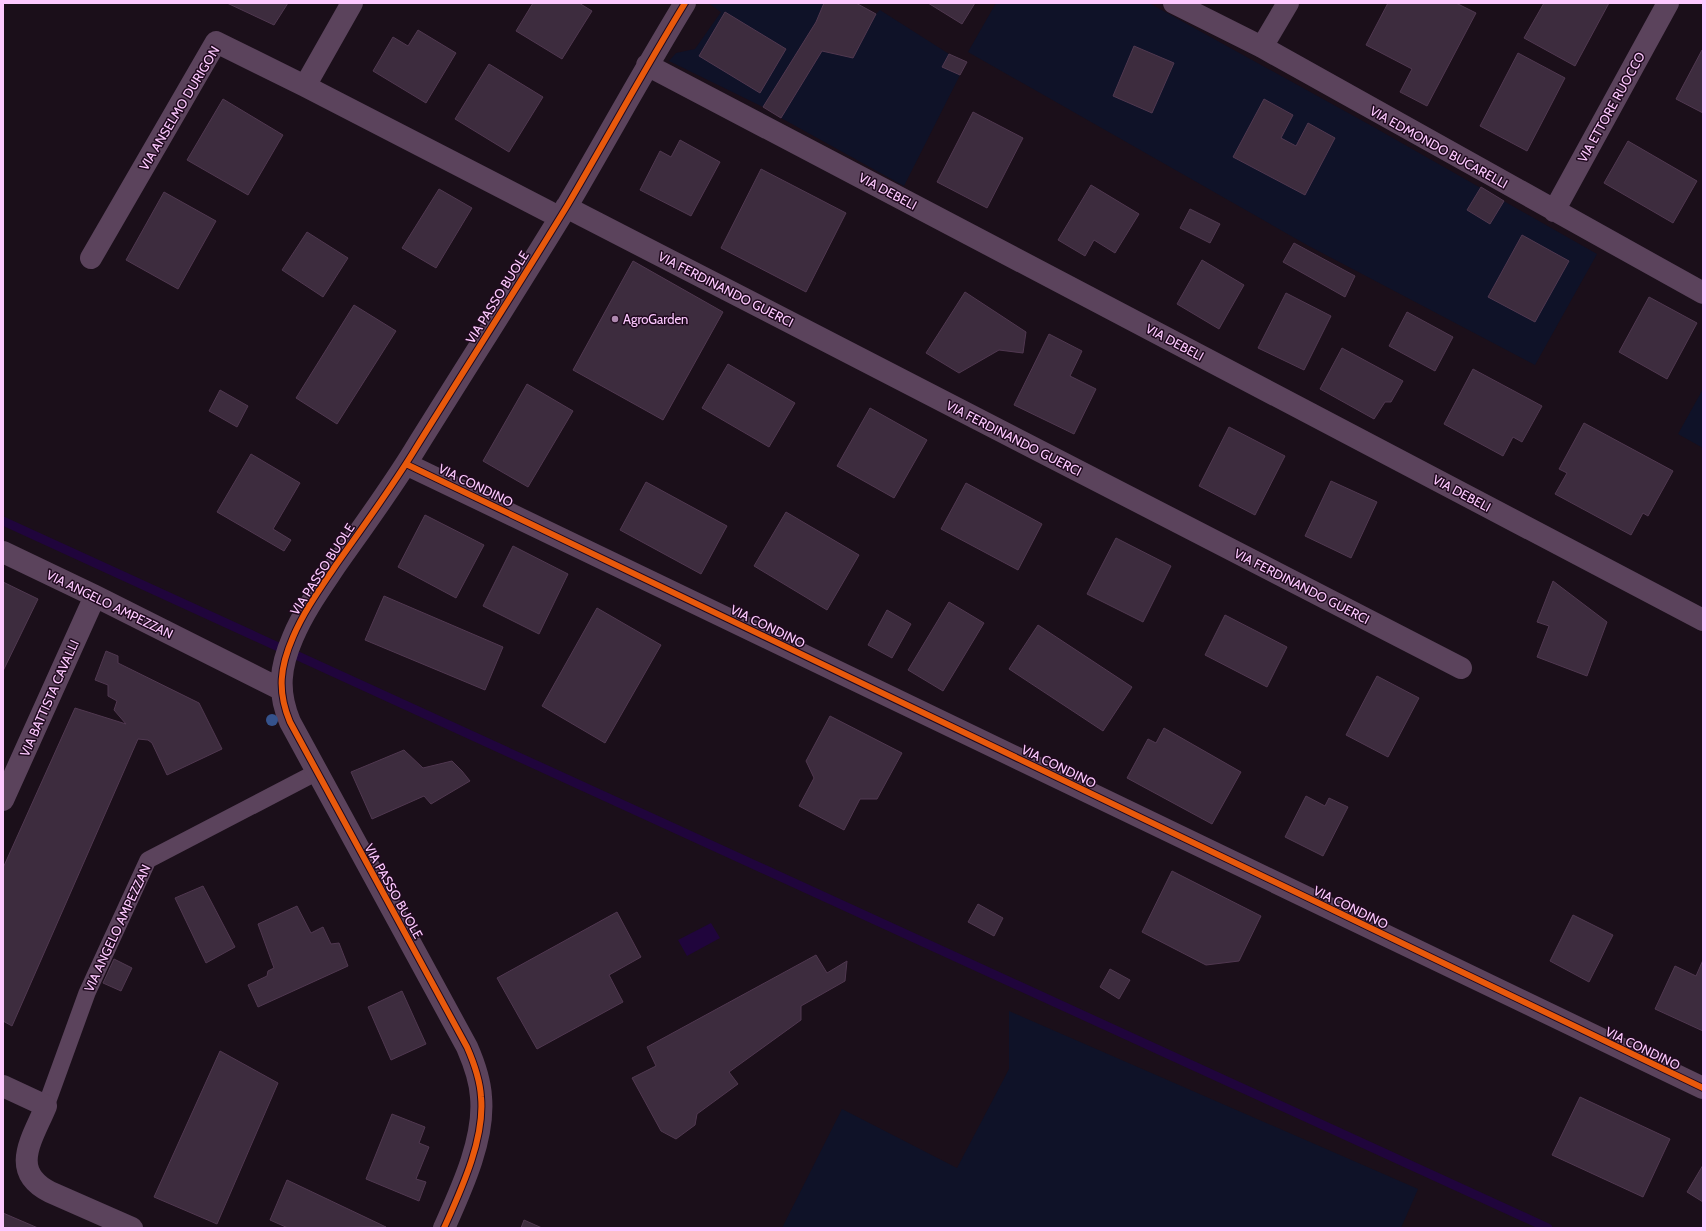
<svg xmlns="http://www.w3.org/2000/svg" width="1706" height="1231" font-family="Cabin,sans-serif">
<rect width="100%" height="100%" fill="#1b0f1a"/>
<!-- green -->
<path fill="#0f1228" d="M708,3H824L816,22L763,107L669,61L676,53L695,49L721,12Z
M996,3H1149L1370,125L1597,254L1535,365L1307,245L968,52Z
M880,10L949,54L942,67L960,75L904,186L781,118L822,51L853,58L876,14Z
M1703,389V448L1678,434Z
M1009,1011L1418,1189L1401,1228H782L842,1109L957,1168L1009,1069Z"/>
<!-- water -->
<path fill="#20053c" d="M711,923L720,938L687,956L678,940Z"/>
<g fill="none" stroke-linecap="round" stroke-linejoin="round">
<!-- stream -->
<path stroke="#20053c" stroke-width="9" d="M3,521L1548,1228"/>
</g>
<!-- building -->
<path fill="#3d2c3e" stroke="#503850" d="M227,3H288L274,25Z
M533,3H579L592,11L562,59L516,31Z
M824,3H856L876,14L853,58L822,51L781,118L763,107L816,22Z
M928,3H975L962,24Z
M1388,3H1456L1476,13L1427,106L1400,92L1412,69L1366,45Z
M1544,3H1609L1575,66L1524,38Z
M725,12L786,49L760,93L699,56Z
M418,30L456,53L426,103L373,71L393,37L408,46Z
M1134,46L1174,63L1152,113L1113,96Z
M1702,50L1703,51V113L1676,99Z
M1518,53L1565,78L1527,151L1480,126Z
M949,54L967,62L960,75L942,67Z
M489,64L543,97L509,152L455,119Z
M223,99L283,135L248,195L187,160Z
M1264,99L1293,115L1281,138L1296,146L1308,123L1335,138L1305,195L1233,157Z
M973,112L1023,138L987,208L937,182Z
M680,140L720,162L691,216L640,190L660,151L671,157Z
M1628,141L1697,181L1673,223L1604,183Z
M761,169L846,213L806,292L721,248Z
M1091,185L1139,214L1115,253L1094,240L1085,256L1058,240Z
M1481,187L1504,201L1490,224L1467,210Z
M439,189L472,208L436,268L402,248Z
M164,192L216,221L178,289L126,260Z
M1190,209L1220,224L1210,243L1180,228Z
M307,232L348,258L323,297L282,270Z
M1522,235L1569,261L1535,322L1488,297Z
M1294,243L1355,276L1345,297L1283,262Z
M1202,260L1244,285L1219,329L1177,304Z
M633,261L723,312L663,420L573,370Z
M965,292L1026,332L1023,353L999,350L959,373L926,353Z
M1286,293L1331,316L1304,370L1258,348Z
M1649,297L1697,323L1667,379L1619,352Z
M354,305L396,331L337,424L296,398Z
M1407,312L1453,337L1435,371L1389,346Z
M1049,334L1082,351L1070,376L1096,389L1074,434L1014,405Z
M1342,348L1403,381L1391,402H1385L1374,419L1320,389Z
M728,364L795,403L769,447L702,408Z
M1473,369L1542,406L1522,442L1513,437L1503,456L1444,424Z
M527,384L573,411L528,487L483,461Z
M220,390L248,406L237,427L209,411Z
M870,408L927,440L894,498L837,466Z
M1584,423L1673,471L1648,516L1643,513L1631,535L1555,494L1567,473L1559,469Z
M1229,427L1285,456L1255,515L1199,486Z
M251,454L300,483L273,529L291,540L284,551L217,512Z
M1331,481L1377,502L1351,558L1305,536Z
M646,482L727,526L701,574L620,530Z
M966,483L1042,524L1018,570L941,529Z
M786,512L859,555L827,610L754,566Z
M425,515L484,545L456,598L398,567Z
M1116,538L1171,566L1143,622L1087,594Z
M513,546L568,574L539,634L483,606Z
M1553,581L1607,622L1587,676L1537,657L1549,626L1537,622Z
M3,582L38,599L3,671Z
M384,596L503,647L485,690L365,640Z
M949,602L984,623L943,691L908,670Z
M597,608L661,645L605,743L542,706Z
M887,610L911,624L892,658L868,645Z
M1225,615L1287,647L1267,687L1205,655Z
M1038,625L1132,687L1103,731L1009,669Z
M106,651L118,656V663L199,703L222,749L167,775L152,743L148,740L138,739L12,1026L3,1021V868L75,708L126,724L114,710L117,701L108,696V685L95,680Z
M1377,676L1419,698L1388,757L1346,735Z
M830,716L902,753L877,799H860L844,830L799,806L814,778L806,761Z
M1164,728L1241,772L1212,824L1127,778L1148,739L1156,743Z
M404,750L423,768L452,761L462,771L470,781L431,804L424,796L372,819L351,772Z
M1306,796L1325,806L1329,798L1348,807L1323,856L1285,837Z
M1172,871L1261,916L1239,961L1206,965L1142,932Z
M203,886L235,947L206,963L175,898Z
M978,904L1003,918L994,936L968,922Z
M297,906L311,933L323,927L331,944L339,943L348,966L258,1007L248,985L267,976L268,971L274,968L258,924Z
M617,912L641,957L609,975L623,1002L537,1049L497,978Z
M1573,915L1613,935L1589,982L1550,961Z
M816,955L827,973L847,961L845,981L801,1006V1020L729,1072L738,1084L697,1114L695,1125L676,1139L661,1131L632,1078L656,1066L647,1047Z
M114,959L132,968L121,991L103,983Z
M1703,960V1031L1655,1009L1675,966L1696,976Z
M1110,969L1130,980L1119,999L1100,987Z
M402,991L426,1044L391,1060L368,1007Z
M220,1051L278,1083L217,1224L154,1197Z
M1580,1097L1670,1139L1643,1197L1552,1155Z
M392,1114L425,1127L419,1143L429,1147L416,1179L426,1182L419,1201L366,1179Z
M1703,1165V1202L1687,1192Z
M287,1180L386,1227L288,1228L270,1220Z
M3,1213L38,1228H3Z
M524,1220L542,1228H521Z"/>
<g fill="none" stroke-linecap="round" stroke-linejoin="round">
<!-- service -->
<path stroke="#5b435c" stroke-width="17" d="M46,1106L87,993L148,860L317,772"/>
<!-- minor -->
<path stroke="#5b435c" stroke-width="22" d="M1174,3L1262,47L1703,293
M1262,47L1288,3
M647,65L1703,620
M305,86L352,3
M566,207L1461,668
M1554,211L1668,3
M91,258L216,42L305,86L559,217
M406,464L1703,1088
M3,552L95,596L280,689
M3,800L95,596
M3,1086L46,1106C33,1138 8,1171 50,1192L132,1228
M444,1228C461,1190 485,1139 481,1097C480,1079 474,1063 467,1047L290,722C277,691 280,667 293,637C304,611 320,589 336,565C362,528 390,490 414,451C465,369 517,288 567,206C607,138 644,70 685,3"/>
<defs>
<path id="cycleway" d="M406,464L1703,1088
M444,1228C461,1190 485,1139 481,1097C480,1079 474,1063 467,1047L290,722C277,691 280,667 293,637C304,611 320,589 336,565C362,528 390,490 414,451C465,369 517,288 567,206C607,138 644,70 685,3"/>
</defs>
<!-- cycleway casing -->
<use href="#cycleway" stroke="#200a1f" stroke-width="8"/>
<!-- cycleway -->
<use href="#cycleway" stroke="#e8590c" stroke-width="6"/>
</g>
<!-- trees -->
<circle fill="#35528c" cx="272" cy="720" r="6"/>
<!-- markers -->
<circle fill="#ae88af" stroke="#200a1f" stroke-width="1.5" cx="615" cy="319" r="4"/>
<g text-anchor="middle" stroke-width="3" stroke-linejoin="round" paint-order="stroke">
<!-- street labels -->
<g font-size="13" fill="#fdc9ff" stroke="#200a1f">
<text transform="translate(1611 107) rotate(-61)" y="5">VIA ETTORE RUOCCO</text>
<text transform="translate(179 108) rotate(-59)" y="5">VIA ANSELMO DURIGON</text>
<text transform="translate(1439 147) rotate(29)" y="5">VIA EDMONDO BUCARELLI</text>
<text transform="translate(888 191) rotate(28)" y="5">VIA DEBELI</text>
<text transform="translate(726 289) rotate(27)" y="5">VIA FERDINANDO GUERCI</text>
<text transform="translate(497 297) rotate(-58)" y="5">VIA PASSO BUOLE</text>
<text transform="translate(1175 342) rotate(28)" y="5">VIA DEBELI</text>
<text transform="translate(1014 438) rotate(27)" y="5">VIA FERDINANDO GUERCI</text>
<text transform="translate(476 485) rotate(26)" y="5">VIA CONDINO</text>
<text transform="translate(1462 493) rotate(28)" y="5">VIA DEBELI</text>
<text transform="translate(322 569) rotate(-57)" y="5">VIA PASSO BUOLE</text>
<text transform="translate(1302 586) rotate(27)" y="5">VIA FERDINANDO GUERCI</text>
<text transform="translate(110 604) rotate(26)" y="5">VIA ANGELO AMPEZZAN</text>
<text transform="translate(768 626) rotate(26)" y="5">VIA CONDINO</text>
<text transform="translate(49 698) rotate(-66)" y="5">VIA BATTISTA CAVALLI</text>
<text transform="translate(1059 766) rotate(26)" y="5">VIA CONDINO</text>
<text transform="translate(394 891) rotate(61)" y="5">VIA PASSO BUOLE</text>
<text transform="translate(1351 907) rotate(26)" y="5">VIA CONDINO</text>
<text transform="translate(117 928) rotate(-65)" y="5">VIA ANGELO AMPEZZAN</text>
<text transform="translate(1643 1048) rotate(26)" y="5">VIA CONDINO</text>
</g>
<!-- poi labels -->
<g font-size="13" fill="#fdc9ff" stroke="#200a1f" text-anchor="start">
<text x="623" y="324">AgroGarden</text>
</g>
</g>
<!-- border -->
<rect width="1706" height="1231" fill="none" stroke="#fdc9ff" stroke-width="8"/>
</svg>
